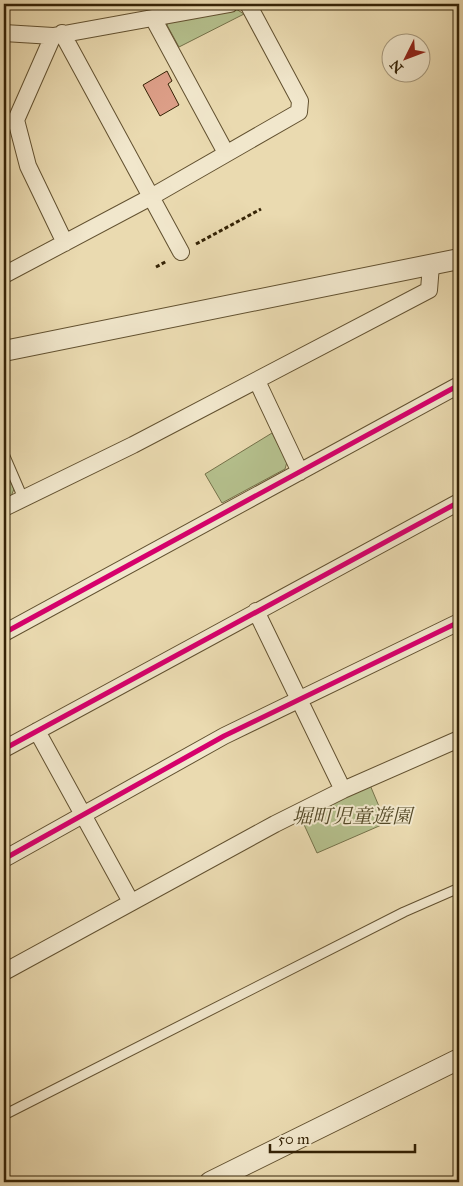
<svg xmlns="http://www.w3.org/2000/svg" width="463" height="1186" font-family="'IM FELL Great Primer','Noto Serif JP',serif">
<rect width="100%" height="100%" fill="#eadab0"/>
<filter id="stains"><feTurbulence type="fractalNoise" baseFrequency=".004" numOctaves="4"/><feColorMatrix values="0 0 0 0 .2 0 0 0 0 .09 0 0 0 0 .02 0 0 0 .5 -.17"/></filter>
<radialGradient id="worn" r=".72"><stop offset=".6" stop-color="#630" stop-opacity="0"/><stop offset="1" stop-color="#630" stop-opacity=".3"/></radialGradient>
<!-- green -->
<path fill="#b5c08d" stroke="#75724a" d="M236,9L244,14L179,47L167,25L169,22Z
M272,433L287,462L285,469L222,503L205,474Z
M4,467L14,489L10,499L4,502Z
M370,785L386,823L317,853L301,818Z"/>
<!-- building -->
<path fill="#dc9e87" stroke="#352306" d="M167,71L172,81L168,84L179,105L160,116L143,85Z"/>
<g fill="none" stroke-linecap="round" stroke-linejoin="round">
<defs>
<path id="service" d="M4,454L23,498
M4,1115L404,912L459,888"/>
<path id="minor" d="M153,18L226,153
M4,33L53,36L230,4
M62,33L181,252
M53,36L16,120L28,166L65,243
M4,275L151,197L299,112L300,101L248,4
M257,381L300,472
M4,508L133,445L429,290L431,265
M256,611L343,790
M4,633L459,385
M37,731L131,902
M4,749L459,502
M4,859L224,736L459,622
M4,972L275,824L343,790L459,739"/>
<path id="tertiary" d="M4,351L459,259
M210,1182L459,1059"/>
</defs>
<!-- service casing -->
<use href="#service" stroke="#625130" stroke-width="11"/>
<!-- minor casing -->
<use href="#minor" stroke="#625130" stroke-width="18"/>
<!-- tertiary casing -->
<use href="#tertiary" stroke="#625130" stroke-width="22"/>
<!-- path -->
<path stroke="#352306" stroke-width="3" stroke-dasharray="4 2.5" stroke-linecap="butt" d="M196,244L261,209
M156,267L167,261"/>
<!-- service -->
<use href="#service" stroke="#f1e7cc" stroke-width="9"/>
<!-- minor -->
<use href="#minor" stroke="#f1e7cc" stroke-width="16"/>
<!-- tertiary -->
<use href="#tertiary" stroke="#f1e7cc" stroke-width="20"/>
<defs>
<path id="cycleway" d="M4,633L459,385
M4,749L459,502
M4,859L224,736L459,622"/>
</defs>
<!-- cycleway casing -->
<use href="#cycleway" stroke="#f1e7cc" stroke-width="8"/>
<!-- cycleway -->
<use href="#cycleway" stroke="#d6006c" stroke-width="5"/>
</g>
<g text-anchor="middle" stroke-width="4" stroke-linejoin="round" paint-order="stroke">
<!-- park labels -->
<g font-size="20" font-style="italic" fill="#554a28" stroke="#f1e7cc">
<text x="352" y="823">堀町児童遊園</text>
</g>
</g>
<!-- margin -->
<rect width="463" height="1186" fill="none" stroke="#eadab0" stroke-width="20"/>
<rect x="5" y="5" width="453" height="1176" fill="none" stroke="#352306" stroke-width="2.5"/>
<rect x="10" y="10" width="443" height="1166" fill="none" stroke="#352306"/>
<!-- north arrow -->
<g transform="translate(406 58) rotate(228)"><circle r="24" fill="#f1e7cc" stroke="#a6997d"/>
<path d="M0-4L9 19L0 12L-9 19Z" fill="#8f2418"/>
<text y="-8" font-size="14" font-weight="bold" text-anchor="middle" fill="#352306">N</text>
</g>
<!-- scale -->
<path d="M270 1144v8h145v-8" fill="none" stroke="#352306" stroke-width="2.5"/>
<text x="278" y="1144" font-size="15" fill="#352306" stroke="#f1e7cc" stroke-width="4" paint-order="stroke">50 m</text>
<rect width="100%" height="100%" filter="url(#stains)"/>
<rect width="100%" height="100%" fill="url(#worn)"/>
</svg>
